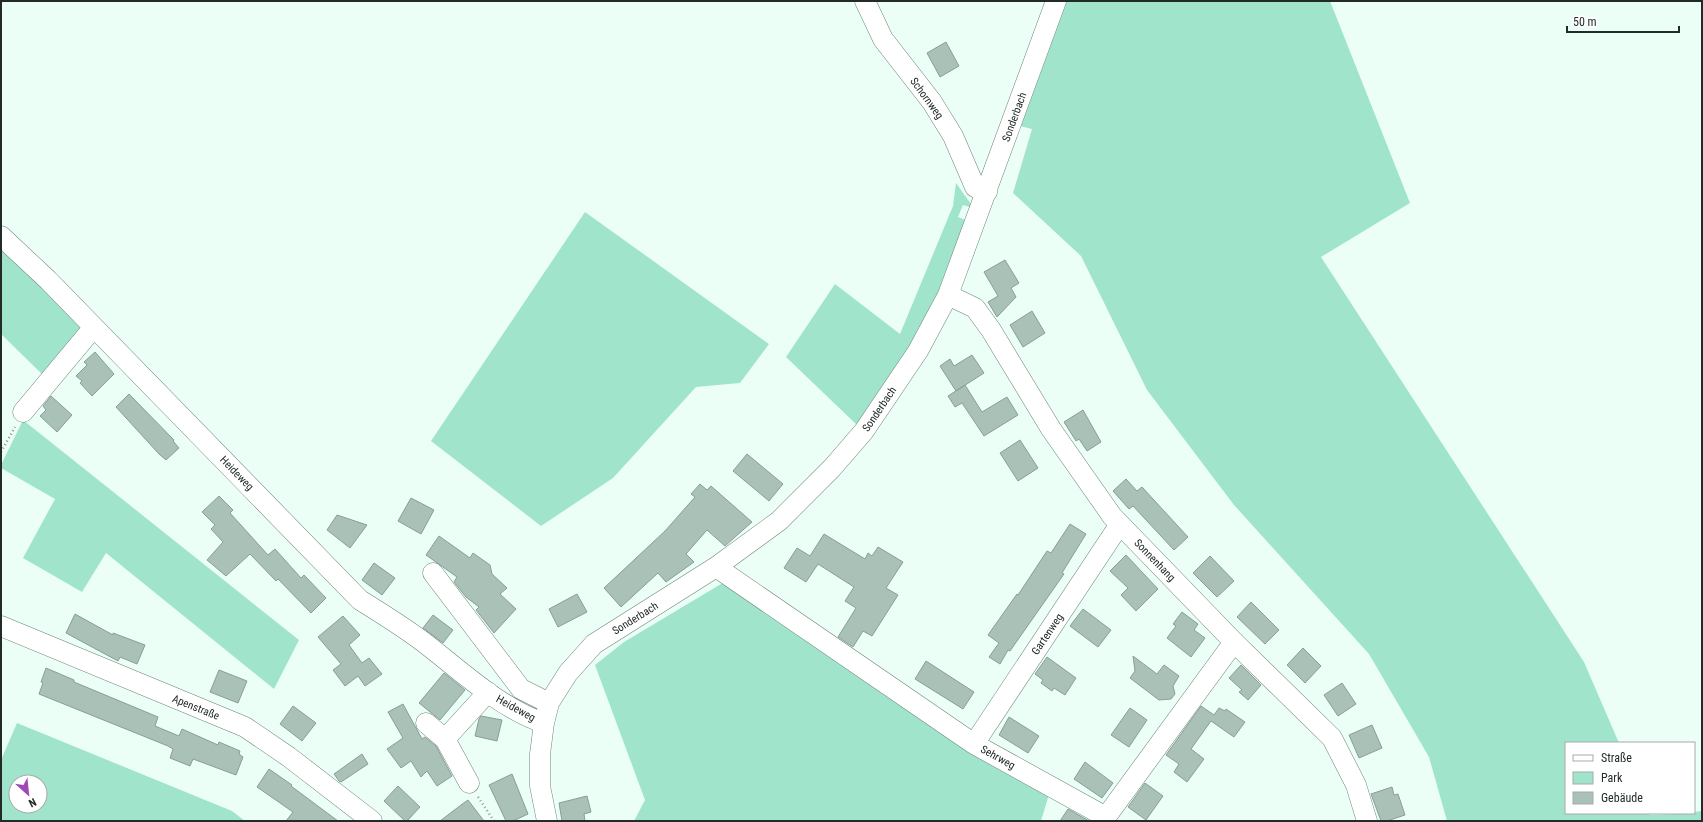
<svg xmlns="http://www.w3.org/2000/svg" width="1703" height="822" font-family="'Roboto Condensed',sans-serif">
<rect width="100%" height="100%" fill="#ebfff7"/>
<!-- green -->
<path fill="#a0e5cb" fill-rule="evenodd" d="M1063,1H1330L1410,203L1321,257L1584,662L1619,743H1566V813H1649L1650,815L1694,813V812L1702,811V821H1447L1429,757L1369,654L1234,505L1147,390L1081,256L1013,193L1032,129L1020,126Z
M956,183L973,207V208L963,205L958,217L968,221L941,292L912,344L857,425L786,357L835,284L900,334L953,206Z
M585,212L769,344L740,383L696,387L613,478L541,526L431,441Z
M1,247L86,328L46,378L1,334Z
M23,420L299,640L274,689L106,553L82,592L23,558L55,499L1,468V465Z
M726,581L1050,791L1041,821H634L645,800L595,665L624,642Z
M17,723L232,811L245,821H1V760ZM16,782H40V806H16Z"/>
<!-- building -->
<path fill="#a9c1b7" stroke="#889f95" d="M946,42L959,66L940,77L927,53Z
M1005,260L1019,283L1011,288L1016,297L997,317L988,302L998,296L984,272Z
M1032,311L1045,333L1023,347L1010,325Z
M95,352L114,374L92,396L80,383L82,381L76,376L87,365L84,362Z
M972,355L984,373L956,391L940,366L950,359L954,366Z
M965,385L982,412L1007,397L1018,415L984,436L962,403L955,407L948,396Z
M129,394L174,440L173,441L179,448L166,460L159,454L116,407Z
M51,396L72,415L57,432L40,416L46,410L43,406Z
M1083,410L1101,442L1087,451L1079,439L1076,441L1064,422Z
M1020,440L1038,468L1018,481L1000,453Z
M747,454L783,484L769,501L733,471Z
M1126,479L1137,491L1142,487L1188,537L1174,550L1133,506L1129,509L1113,491Z
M700,484L707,490L711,486L752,522L725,546L707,530L686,554L694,562L666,582L658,573L621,607L604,588L665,531L695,497L691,494Z
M219,496L233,510L230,513L268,555L275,549L301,578L304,575L326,598L311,613L278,579L276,581L250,554L226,576L207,560L223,542L211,529L215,525L202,512Z
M411,498L434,510L421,534L398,521Z
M337,515L367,525L350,548L327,530Z
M1070,524L1086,534L1062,573L1064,574L1010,651L1008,650L1000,664L989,657L999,643L988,635L1017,594L1018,595L1047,551L1051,553Z
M824,534L865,559L868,553L872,556L878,547L903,562L886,588L898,595L872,636L863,631L853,647L838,637L856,608L845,601L854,587L818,564L806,582L784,568L797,548L810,556Z
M439,536L470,558L473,553L490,565L492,574L507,588L500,594L516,609L494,633L476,610L479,607L466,597L454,582L457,577L426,555Z
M1126,555L1158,589L1136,611L1121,595L1128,588L1110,571Z
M1210,556L1234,581L1217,597L1193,573Z
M374,563L395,578L382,595L362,580Z
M577,594L587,612L558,627L549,609Z
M1251,602L1279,630L1265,644L1237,617Z
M1083,609L1111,630L1098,647L1070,626Z
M1182,612L1198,624L1194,630L1205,638L1191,657L1167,638L1176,626L1173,624Z
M75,614L113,635V633L145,645L137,664L120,657L118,661L66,633Z
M433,615L453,630L443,643L423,628Z
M343,616L360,635L349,645L362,663L369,658L382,674L365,686L358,676L345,686L333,670L341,664L318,637Z
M1303,648L1321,666L1305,683L1287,665Z
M1133,656L1157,674L1164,665L1179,676L1173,686L1175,694L1171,699L1159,700L1130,678L1135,671Z
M1047,657L1076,678L1065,695L1054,688L1052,691L1041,683L1043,680L1035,674Z
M926,661L974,692L963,709L915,679Z
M1241,665L1261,685L1248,700L1239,692L1242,690L1229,678Z
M46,668L74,680V682L158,717L155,726L179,736L182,729L218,745L219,742L240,751L239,754L243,757L236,775L193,759L190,766L170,758L173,749L168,746L39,694L43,683L41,682Z
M219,670L247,681L238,703L210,692Z
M444,673L465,690L440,720L419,703Z
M1342,683L1356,704L1338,716L1324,695Z
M403,704L422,739L425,737L436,746L452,776L437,786L427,771L421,777L411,761L401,768L387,749L403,738L388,712Z
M293,706L316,723L302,741L280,724Z
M1201,706L1214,715L1219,708L1225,711L1226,709L1245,722L1234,737L1211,721L1191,749L1204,759L1187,782L1174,772L1179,764L1166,755Z
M1130,708L1147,720L1129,747L1111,735Z
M481,716L502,720L497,741L475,736L479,719Z
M1009,717L1039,736L1028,753L999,735Z
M1372,725L1382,748L1359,758L1349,735Z
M362,754L368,764L341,782L339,781L334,774Z
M1085,762L1113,783L1102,798L1074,779Z
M269,769L292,785L291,786L338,821H286L293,812L257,787Z
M512,774L528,814L513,821H506L489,785Z
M1145,783L1163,796L1146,820L1128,807Z
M398,786L420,807L407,821H405L384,801Z
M1392,787L1394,795L1398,794L1405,815L1387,821H1381L1371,794Z
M587,796L591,812L584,814L585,821H562L559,803Z
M468,800L484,821H440L461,805Z
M1068,809L1089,821H1060Z"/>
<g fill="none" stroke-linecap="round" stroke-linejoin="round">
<defs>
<path id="minor" d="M865,1L883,39L932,102L953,136L975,187L987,192
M1,236L48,280L360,600C381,613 402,626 422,641C459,669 499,708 544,723
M948,295L975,308L991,330L1051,429L1112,516L1234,642L1332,738L1356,785L1367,821
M23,412L94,327
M716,567L974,744L1106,817L1234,642
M433,573L521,689L549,703
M1,626L245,727L289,757L372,821
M426,723L445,739L469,783
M445,739L488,692
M974,744L1120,524
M547,821L540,786V754L544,723L549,703L568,673L594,644L716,567L779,521L832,468L864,431L918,351L948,295L1056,1"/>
</defs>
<!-- minor casing -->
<use href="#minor" stroke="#6d837a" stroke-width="21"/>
<!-- path -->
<path stroke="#8b9a95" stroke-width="2.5" stroke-dasharray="1 3" stroke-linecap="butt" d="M1,452L15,427
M478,797L494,821"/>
<!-- minor -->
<use href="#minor" stroke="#fff" stroke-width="20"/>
</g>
<g text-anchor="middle" stroke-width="3" stroke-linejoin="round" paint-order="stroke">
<!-- street labels -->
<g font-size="11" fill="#222b28" stroke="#fff">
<text transform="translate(927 98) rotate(54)" y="4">Schornweg</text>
<text transform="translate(1014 117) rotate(-70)" y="4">Sonderbach</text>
<text transform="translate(879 409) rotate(-56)" y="4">Sonderbach</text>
<text transform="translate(237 473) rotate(46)" y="4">Heideweg</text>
<text transform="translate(1155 560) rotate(46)" y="4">Sonnenhang</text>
<text transform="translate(635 618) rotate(-32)" y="4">Sonderbach</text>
<text transform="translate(1047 634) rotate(-56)" y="4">Gartenweg</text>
<text transform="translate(196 707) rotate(22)" y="4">Apenstraße</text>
<text transform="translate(516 708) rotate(29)" y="4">Heideweg</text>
<text transform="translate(998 757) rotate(29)" y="4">Sehrweg</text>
</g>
</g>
<!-- border -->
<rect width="1703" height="822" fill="none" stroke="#222b28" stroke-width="4"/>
<!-- legend -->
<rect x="1565" y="742" width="130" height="72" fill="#ffffff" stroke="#a7aaa9"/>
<rect x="1573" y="755" width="20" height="6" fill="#ffffff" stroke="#a7aaa9"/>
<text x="1601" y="762" font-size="12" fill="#222b28">Straße</text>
<rect x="1573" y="772" width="20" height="12" fill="#a0e5cb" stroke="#a7aaa9"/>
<text x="1601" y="782" font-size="12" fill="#222b28">Park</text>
<rect x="1573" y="792" width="20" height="12" fill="#a9c1b7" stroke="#a7aaa9"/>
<text x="1601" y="802" font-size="12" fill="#222b28">Gebäude</text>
<!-- north arrow -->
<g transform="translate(28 794) rotate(153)"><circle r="19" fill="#ffffff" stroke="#a7aaa9"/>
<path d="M0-3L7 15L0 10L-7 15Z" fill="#a049b6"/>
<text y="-6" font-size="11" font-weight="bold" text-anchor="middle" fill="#222b28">N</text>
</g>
<!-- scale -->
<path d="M1567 26v6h112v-6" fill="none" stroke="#222b28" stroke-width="2"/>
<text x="1573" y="26" font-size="12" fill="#222b28" stroke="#ffffff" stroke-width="3" paint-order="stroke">50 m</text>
</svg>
